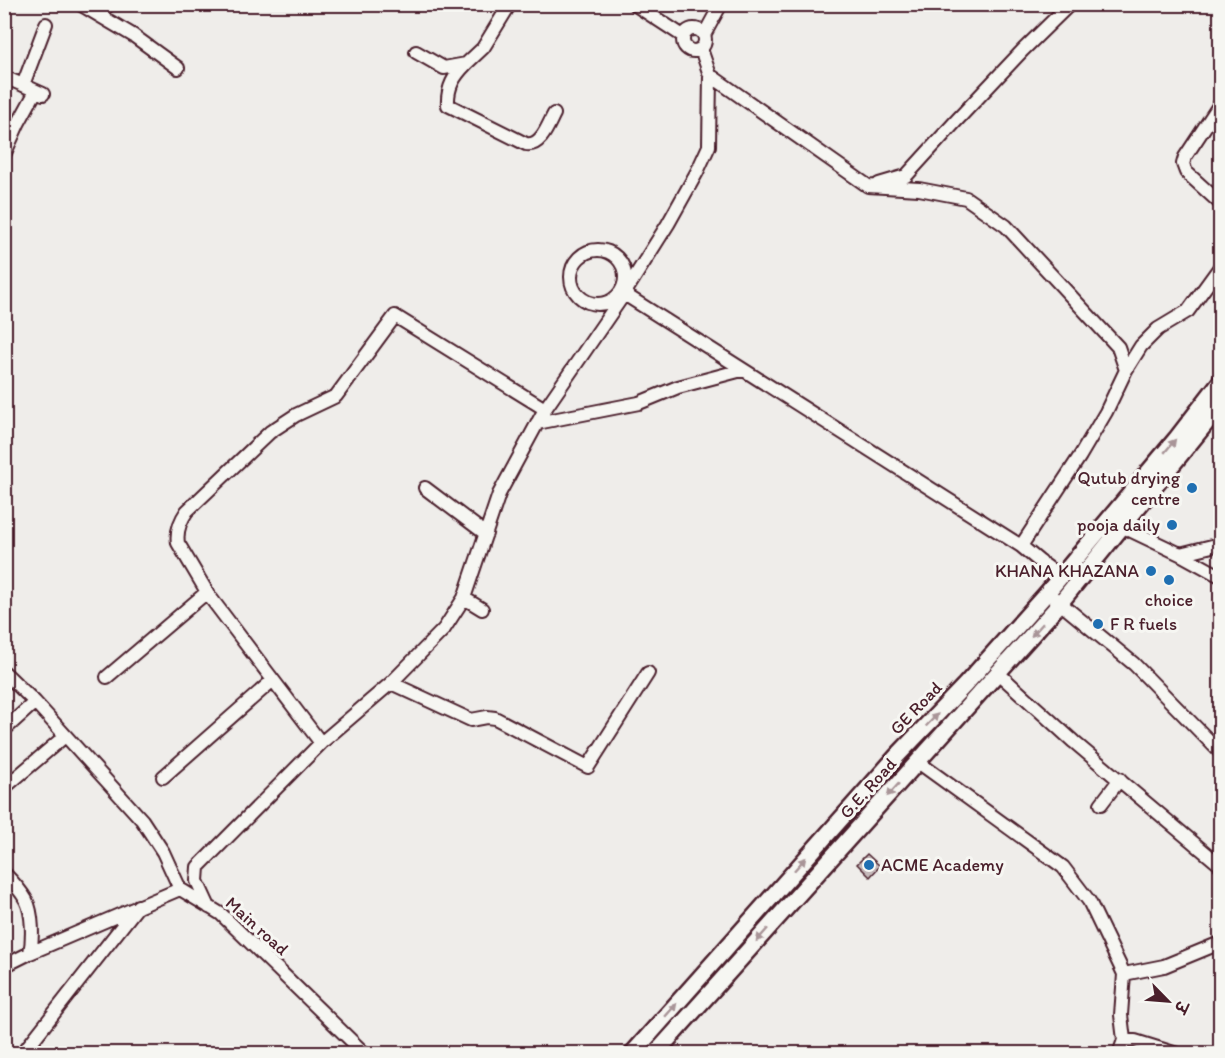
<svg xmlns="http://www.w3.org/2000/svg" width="1225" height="1058" font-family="Itim,'Playpen Sans Deva',sans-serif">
<rect width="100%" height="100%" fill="#efedea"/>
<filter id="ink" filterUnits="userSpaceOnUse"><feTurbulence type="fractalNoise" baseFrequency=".0167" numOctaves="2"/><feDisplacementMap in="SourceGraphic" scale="12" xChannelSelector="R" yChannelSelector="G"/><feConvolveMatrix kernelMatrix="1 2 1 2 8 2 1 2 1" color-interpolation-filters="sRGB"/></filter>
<g filter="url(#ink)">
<!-- building -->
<path fill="#c6babb" stroke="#4a1f2b" stroke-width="1.5" d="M867,854L880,866L870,877L857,864Z"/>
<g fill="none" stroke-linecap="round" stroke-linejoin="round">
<defs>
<path id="minor" d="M80,4L134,36L178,68
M634,4L683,36
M99,15L109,4
M683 40a11 11 0 1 1 22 0a11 11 0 1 1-22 0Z
M704,35L721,4
M701,49L710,75L868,186L919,189L966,198L1006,226L1118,347L1126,370L1106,412L1080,456L1021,546
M416,52L444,68L466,64L483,48L510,4
M466,64C454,76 447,87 448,105L526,144C541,147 548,125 554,114
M4,77L23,85
M43,94L23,85L46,24
M1220,104L1185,157L1183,164L1186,172L1220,203
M4,155L18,124L36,91
M879,184L906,176L957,120L1023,50L1070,4
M571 277a27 27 0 1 1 54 0a27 27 0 1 1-54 0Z
M621,292L1021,546L1039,561L1061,577
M1126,370L1141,346L1158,329L1188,311L1220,267
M537,423L639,403L678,387L742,370
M425,488L486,534
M1115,523L1180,554L1220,576
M1180,554L1220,544
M464,598L482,609
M1054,598L1134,664L1220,752
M4,672L35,702L142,820L163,852L180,889
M998,673L1074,742L1220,865
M107,677L207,592
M391,683L471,720L487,717L495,718L588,767L648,673
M4,730L35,702
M321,743L210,597L178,543C176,531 180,521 187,511L270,432L296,415L336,396L395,316L545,409L624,294L668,224L697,172L709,146L710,75
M918,762L1063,867L1089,901L1124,974L1121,1015L1124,1040L1119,1054
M163,777L273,680
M4,788L65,736
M1101,804L1120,779
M4,873C12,881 21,891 26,900C33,913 33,939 30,953
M209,907L197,881L198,867L321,743L391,683L444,629L464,598L499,494L545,409
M4,966L30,953L180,889L221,914L365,1054
M1124,974L1164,966L1220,943
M1129,1041H1135L1177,1054
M22,1054L138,906"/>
<path id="major" d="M632,1054L897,756L965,685L1047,593L1176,439L1220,382
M655,1054L1056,608L1220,406"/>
</defs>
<!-- minor casing -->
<use href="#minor" stroke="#4a1f2b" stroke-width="16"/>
<!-- major casing -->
<use href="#major" stroke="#4a1f2b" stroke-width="20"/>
<!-- minor -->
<use href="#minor" stroke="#f6f6f2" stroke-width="12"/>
<!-- major -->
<use href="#major" stroke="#f6f6f2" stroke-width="15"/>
</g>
<!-- one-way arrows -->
<defs><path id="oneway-solid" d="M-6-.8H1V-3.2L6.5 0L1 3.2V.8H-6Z" transform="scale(1.5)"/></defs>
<g fill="#a99598">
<use href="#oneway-solid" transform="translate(1170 446) rotate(-50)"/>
<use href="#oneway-solid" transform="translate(1037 630) rotate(132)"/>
<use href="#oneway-solid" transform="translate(932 720) rotate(-46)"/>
<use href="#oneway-solid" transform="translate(893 790) rotate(132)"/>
<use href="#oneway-solid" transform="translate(800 864) rotate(-48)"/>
<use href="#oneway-solid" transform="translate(762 935) rotate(132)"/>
<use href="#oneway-solid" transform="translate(671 1010) rotate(-49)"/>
</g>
</g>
<!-- markers -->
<g fill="#1f6fb2" stroke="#f6f6f2" stroke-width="2">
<circle cx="1192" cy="488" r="6"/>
<circle cx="1172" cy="525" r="6"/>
<circle cx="1151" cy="571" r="6"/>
<circle cx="1169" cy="580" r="6"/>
<circle cx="1098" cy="624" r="6"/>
<circle cx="869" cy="865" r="6"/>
</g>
<g text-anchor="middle" stroke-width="6" stroke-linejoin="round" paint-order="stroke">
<!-- poi labels -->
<g font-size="18" fill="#4a1f2b" stroke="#f6f6f2" text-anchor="end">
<text x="1180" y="484">Qutub drying<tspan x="1180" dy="21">centre</tspan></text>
<text x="1160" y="531">pooja daily</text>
<text x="1139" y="577">KHANA KHAZANA</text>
<text x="1169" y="606" text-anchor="middle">choice</text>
<text x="1110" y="630" text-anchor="start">F R fuels</text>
<text x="881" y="871" text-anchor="start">ACME Academy</text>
</g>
<!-- street labels -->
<g font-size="18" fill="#4a1f2b" stroke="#f6f6f2">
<text transform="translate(916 708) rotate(-46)" y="6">GE Road</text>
<text transform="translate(868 788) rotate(-48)" y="6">G.E. Road</text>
<text transform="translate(257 926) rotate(42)" y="6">Main road</text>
</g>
</g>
<!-- margin -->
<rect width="1225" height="1058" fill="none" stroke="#f6f6f2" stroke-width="24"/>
<rect x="12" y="12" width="1201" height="1034" fill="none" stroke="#4a1f2b" stroke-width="2" filter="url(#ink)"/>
<!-- north arrow -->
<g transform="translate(1168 1001) rotate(115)" stroke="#f6f6f2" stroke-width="4.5" paint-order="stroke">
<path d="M0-4.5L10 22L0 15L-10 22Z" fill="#4a1f2b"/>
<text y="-9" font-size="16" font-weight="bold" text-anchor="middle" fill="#4a1f2b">उ</text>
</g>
</svg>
